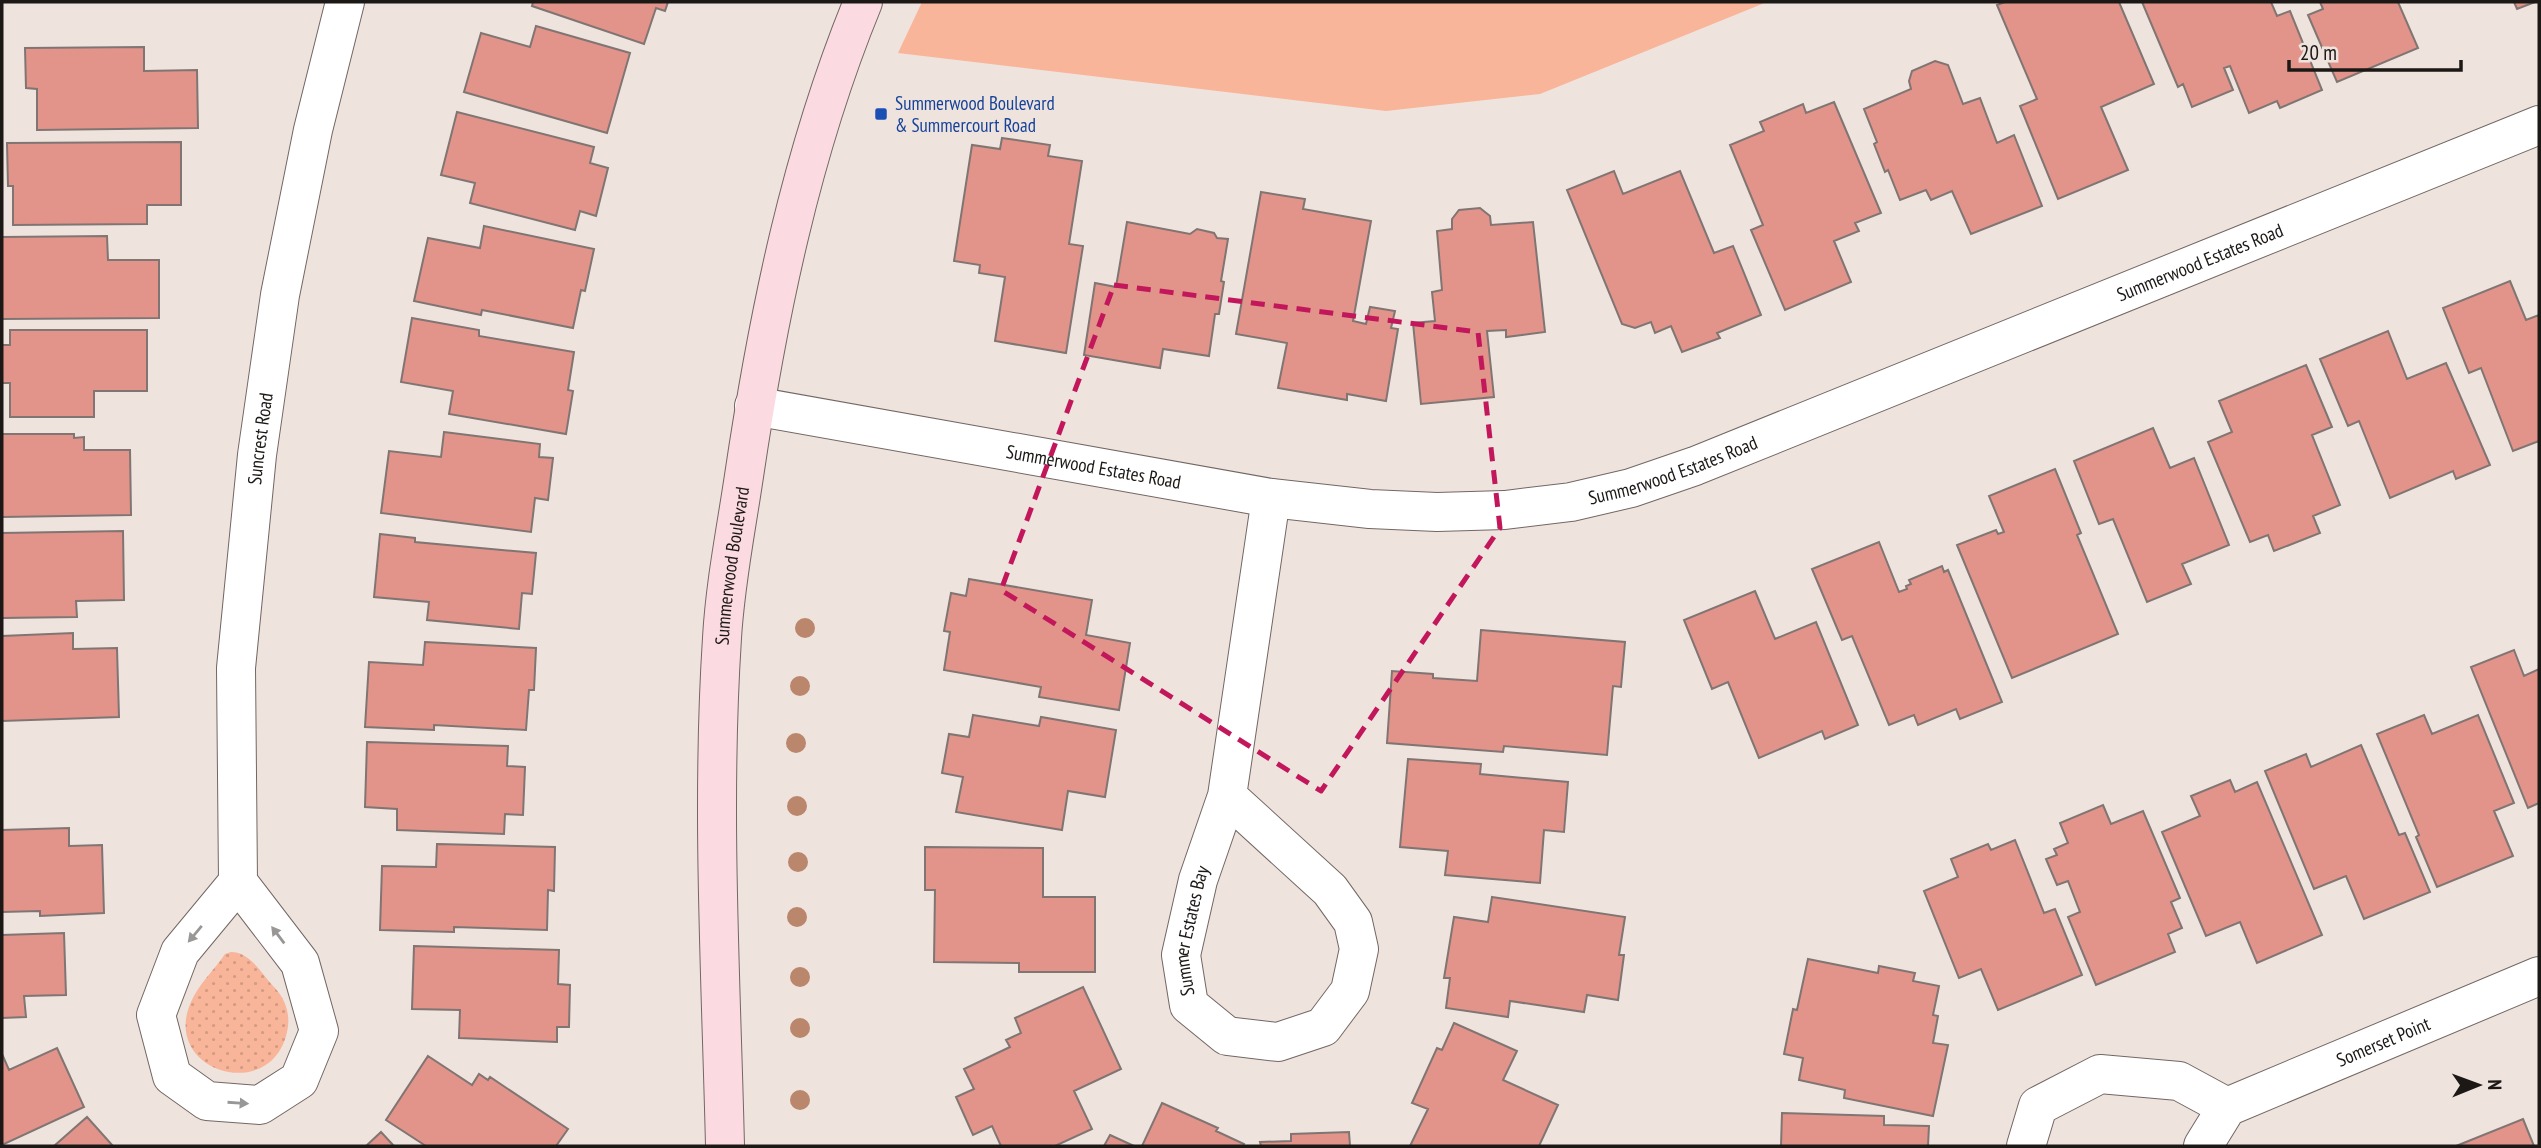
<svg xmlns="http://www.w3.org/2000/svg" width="2541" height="1148" font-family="'PT Sans Narrow',sans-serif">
<defs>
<pattern id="grass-dots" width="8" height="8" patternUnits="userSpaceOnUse" patternTransform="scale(1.75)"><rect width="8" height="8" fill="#f8b599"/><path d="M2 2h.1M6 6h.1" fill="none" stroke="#d49b83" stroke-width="1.8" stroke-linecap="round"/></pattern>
</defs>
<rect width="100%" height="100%" fill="#efe3de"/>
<!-- grass -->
<path fill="url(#grass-dots)" d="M231,952C251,952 262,975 275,988C286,1000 291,1016 287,1032C271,1105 160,1071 191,1002C198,985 215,969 225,954Z"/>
<!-- park -->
<path fill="#f8b599" d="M922,2H1767L1540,94L1386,111L898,53Z"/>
<!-- building -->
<path fill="#e2948a" stroke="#817573" stroke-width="2" d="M533,2H668L665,11L656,8L644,44L532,6Z
M2005,2H2119L2154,84L2101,107L2128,170L2058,199L2020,106L2037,99L1997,5Z
M2142,2H2271L2277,16L2290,11L2322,90L2280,108L2277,101L2249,113L2230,66L2224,68L2233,90L2192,107L2183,84L2178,87Z
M2320,2H2398L2418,48L2337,82L2308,15L2323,9Z
M2514,2H2535L2517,9Z
M536,26L630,53L607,133L464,92L481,33L530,47Z
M144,47V71L197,70L198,128L37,130V89L26,88L25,48Z
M1935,61L1948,65L1963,104L1980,98L1997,143L2014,135L2042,206L1971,234L1952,191L1931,200L1926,190L1900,200L1888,170L1885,172L1874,144L1877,142L1864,109L1911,89L1909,81L1912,71Z
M1834,102L1881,213L1855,223L1859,231L1834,241L1851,282L1785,310L1751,230L1763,225L1730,145L1764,131L1760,122L1803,104L1806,113Z
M457,112L594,147L590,163L608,168L596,216L580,211L575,230L470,203L475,183L441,175Z
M1002,138L1050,145L1048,156L1082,161L1069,244L1083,246L1066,353L995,341L1005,277L979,273L980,265L954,261L972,145L1000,149Z
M181,142V205H147V224L13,225V186H8L7,143Z
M1614,171L1623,194L1680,171L1714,253L1733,246L1761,315L1717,333L1720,338L1682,352L1671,326L1655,333L1651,322L1635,328L1622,324L1567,190Z
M1261,192L1305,199L1303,209L1371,221L1353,321L1366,324L1370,307L1395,311L1391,328L1398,329L1386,401L1347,394V400L1278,388L1287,343L1236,334Z
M1480,208L1490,216L1491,225L1533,222L1545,332L1506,337V330L1487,331L1494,397L1421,404L1413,323L1435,321L1432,292L1442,290L1437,231L1452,229V219L1459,210Z
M1127,222L1190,234L1197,229L1214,233L1217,238L1228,239L1221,281L1224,282L1219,314H1215L1209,356L1163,349L1160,368L1084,355L1095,283L1116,287Z
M484,226L594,249L585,291L581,290L573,328L482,310L481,315L414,301L428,238L480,248Z
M107,236L108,260H159V318L2,319V237Z
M2510,281L2526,320L2539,315V441L2513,451L2481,368L2469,373L2443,308Z
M412,318L479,330V336L574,352L568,390L573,391L566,434L449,414L453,391L401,382Z
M10,330H147V391H94V417H10V383H2V345H10Z
M2388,331L2407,379L2446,363L2490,465L2456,479L2453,471L2390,498L2359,421L2348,426L2320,359Z
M2306,365L2332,427L2312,435L2340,505L2313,516L2320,533L2274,551L2268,535L2250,542L2208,442L2232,432L2219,401Z
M2153,428L2170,468L2194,458L2229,545L2182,564L2191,584L2147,602L2113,519L2099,524L2074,461Z
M444,432L540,444L539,457L553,458L548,500L535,498L531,532L381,513L389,451L441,457Z
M2,434H74V438L84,437V450H130L131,515L2,517Z
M2055,469L2081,533L2077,535L2118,634L2012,678L1957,545L1996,530L1998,534L2004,532L1989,496Z
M123,531L124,600L76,601L77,617L2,618V533Z
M380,534L415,538V542L536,553L532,594L522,593L519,629L427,620L429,602L374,597Z
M1879,542L1899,592L1907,589L1906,586L1911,584L1909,580L1942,566L1944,572L1948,570L2002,702L1960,719L1956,709L1918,725L1914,715L1889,725L1852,636L1842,640L1812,569Z
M969,579L1092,600L1086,635L1130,643L1119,710L1039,697L1041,687L944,670L950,632L944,631L951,593L966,596Z
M1755,591L1775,639L1816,622L1858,725L1825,739L1822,731L1759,758L1728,682L1712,689L1684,620Z
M1481,630L1625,642L1621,687L1613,686L1607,755L1504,746L1503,752L1387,743L1392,671L1433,674V678L1477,681Z
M73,633V649L117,648L119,717L2,721V636Z
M425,642L536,648L534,690H529L526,730L434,725V730L365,727L369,662L423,665Z
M2514,650L2524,676L2539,669V803L2528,808L2471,667Z
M973,715L1039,726L1041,717L1116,730L1105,797L1068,791L1062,830L956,812L963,777L942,773L949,734L969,737Z
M2424,715L2432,734L2478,715L2514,803L2494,811L2513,856L2437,887L2416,837L2419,835L2377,734Z
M367,742L508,746L507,766L525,767L523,815L505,814L504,834L397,830V809L365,807Z
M2361,745L2399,835L2405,833L2430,892L2364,919L2346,876L2314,889L2265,771L2306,754L2311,767Z
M1408,759L1481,764L1480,774L1568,782L1564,832L1544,830L1540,883L1445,875L1448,851L1400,847Z
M2230,780L2235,792L2257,782L2322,935L2257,963L2240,922L2206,936L2162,832L2200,816L2191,796Z
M2103,805L2111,824L2143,811L2180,898L2171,902L2182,928L2168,934L2175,952L2096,985L2068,917L2080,912L2068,881L2057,885L2046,859L2057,855L2054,849L2068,843L2060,823Z
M69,828V846L102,845L104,913L40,916V911L2,912V830Z
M2015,840L2044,913L2055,909L2082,975L1998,1010L1981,969L1959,978L1924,891L1958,877L1951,859L1988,844L1991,850Z
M437,844L555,847L554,891L548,890L547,930L454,927V932L380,930L382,866L436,867Z
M925,847L1043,848V897H1095V972H1019V963L934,962L935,890H925Z
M1492,897L1625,917L1619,955H1624L1618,1000L1587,995L1584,1012L1510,1001L1508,1017L1446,1008L1450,978H1444L1454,917L1488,922Z
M64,933L66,995L24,996L26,1017L2,1018V935Z
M414,946L559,950L558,984L570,985L569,1027H557V1042L459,1038L460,1010L412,1009Z
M1808,959L1878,973L1879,966L1915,973L1913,981L1939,986L1933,1015L1938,1016L1933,1043L1948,1045L1933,1116L1844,1098L1845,1090L1799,1080L1803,1058L1784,1054L1793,1009L1797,1010Z
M1083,987L1121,1069L1074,1091L1092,1129L1055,1146H1001L992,1126L973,1135L956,1097L974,1089L964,1069L1010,1047L1006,1040L1021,1033L1015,1018Z
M1454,1023L1517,1051L1503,1080L1558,1105L1539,1146H1410L1428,1109L1412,1103L1437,1048L1442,1050Z
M57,1048L84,1107L2,1145V1054L9,1070Z
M428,1056L472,1085L479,1074L488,1080L490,1077L568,1129L556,1146H426L386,1120Z
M1162,1103L1218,1128L1216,1131L1244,1144L1243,1146H1142Z
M1782,1113L1884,1116V1125L1929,1126L1928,1146H1781Z
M87,1117L113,1146H54Z
M2523,1119L2534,1146H2456Z
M381,1132L394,1146H366Z
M1349,1132L1350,1146H1261L1260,1142L1291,1141V1134Z
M1110,1135L1134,1146H1104Z"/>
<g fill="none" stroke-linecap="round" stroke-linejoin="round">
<defs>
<g id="street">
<path id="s1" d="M754,406L1271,498L1370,509L1437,512L1505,510L1571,502L1631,488L1695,466L2539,125"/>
<path id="s2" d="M1227,796L1330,890L1353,922L1359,949L1350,991L1323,1027L1278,1042L1227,1036L1189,1005L1181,955L1198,880L1227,796L1271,498"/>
<path id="s3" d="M238,882L180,952L156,1015L172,1076L207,1101L260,1105L299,1080L319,1031L300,963L238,882L236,668L257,455L280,295L313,130L345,2"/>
<path d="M2026,1146L2038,1106L2100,1074L2179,1081L2227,1107"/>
<path id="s4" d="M2203,1146L2227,1107L2539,976"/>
</g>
<g id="secondary">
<path id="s5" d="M725,1146C721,977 711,807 722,638C725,584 736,530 744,476C768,315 801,153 863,2"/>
</g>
</defs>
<!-- street casing -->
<use href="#street" stroke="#726763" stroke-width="40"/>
<!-- secondary casing -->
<use href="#secondary" stroke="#726763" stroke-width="40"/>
<!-- street -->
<use href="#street" stroke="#fff" stroke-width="38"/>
<!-- secondary -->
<use href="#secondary" stroke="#fcdae2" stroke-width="38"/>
</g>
<!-- trees -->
<g fill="#ba866c">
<circle cx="805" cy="628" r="10"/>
<circle cx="800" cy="686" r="10"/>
<circle cx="796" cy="743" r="10"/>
<circle cx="797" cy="806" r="10"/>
<circle cx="798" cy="862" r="10"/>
<circle cx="797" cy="917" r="10"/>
<circle cx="800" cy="977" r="10"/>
<circle cx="800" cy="1028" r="10"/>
<circle cx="800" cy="1100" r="10"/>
</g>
<!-- one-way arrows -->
<defs><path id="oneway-solid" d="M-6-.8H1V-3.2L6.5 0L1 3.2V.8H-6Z" transform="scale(1.75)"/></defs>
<g fill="#999796">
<use href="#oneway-solid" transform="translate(195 934) rotate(130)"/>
<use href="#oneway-solid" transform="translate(278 935) rotate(-127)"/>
<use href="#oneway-solid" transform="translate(238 1103) rotate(4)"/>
</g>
<!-- marked area -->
<path fill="none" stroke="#c2185b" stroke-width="5" stroke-dasharray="14 9" stroke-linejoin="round" d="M1114,285L1478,332L1500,528L1321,791L1001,590Z"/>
<!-- markers -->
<rect fill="#1a4fb4" stroke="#efe3de" stroke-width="2.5" x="874" y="107" width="14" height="14" rx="3.5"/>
<g text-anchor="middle" stroke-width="5" stroke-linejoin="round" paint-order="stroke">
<!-- transit labels -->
<g font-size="19" fill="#164399" stroke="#efe3de" text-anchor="start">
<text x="895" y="110">Summerwood Boulevard<tspan x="895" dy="22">&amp; Summercourt Road</tspan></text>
</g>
<!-- street labels -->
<g font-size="19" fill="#1c1816" stroke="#efe3de">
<text dy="7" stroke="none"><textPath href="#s1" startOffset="1500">Summerwood Estates Road</textPath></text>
<text dy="7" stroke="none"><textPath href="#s3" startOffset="1034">Suncrest Road</textPath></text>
<text dy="7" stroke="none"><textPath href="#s1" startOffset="345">Summerwood Estates Road</textPath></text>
<text dy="7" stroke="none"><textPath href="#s1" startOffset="933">Summerwood Estates Road</textPath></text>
<text dy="7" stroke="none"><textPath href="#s5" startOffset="581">Summerwood Boulevard</textPath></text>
<text dy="7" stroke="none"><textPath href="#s2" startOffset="518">Summer Estates Bay</textPath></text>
<text dy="7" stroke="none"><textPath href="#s4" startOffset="215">Somerset Point</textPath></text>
</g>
</g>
<!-- border -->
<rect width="2541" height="1148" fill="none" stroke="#1c1816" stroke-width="7"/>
<!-- north arrow -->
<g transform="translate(2478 1085) rotate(89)" stroke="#efe3de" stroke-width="5" paint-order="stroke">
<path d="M0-5L12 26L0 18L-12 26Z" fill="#1c1816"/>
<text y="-10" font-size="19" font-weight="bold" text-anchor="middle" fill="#1c1816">N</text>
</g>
<!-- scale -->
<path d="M2289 60v10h172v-10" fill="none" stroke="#1c1816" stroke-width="3.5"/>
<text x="2300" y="60" font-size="21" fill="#1c1816" stroke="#efe3de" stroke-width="5" paint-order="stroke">20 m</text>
</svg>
